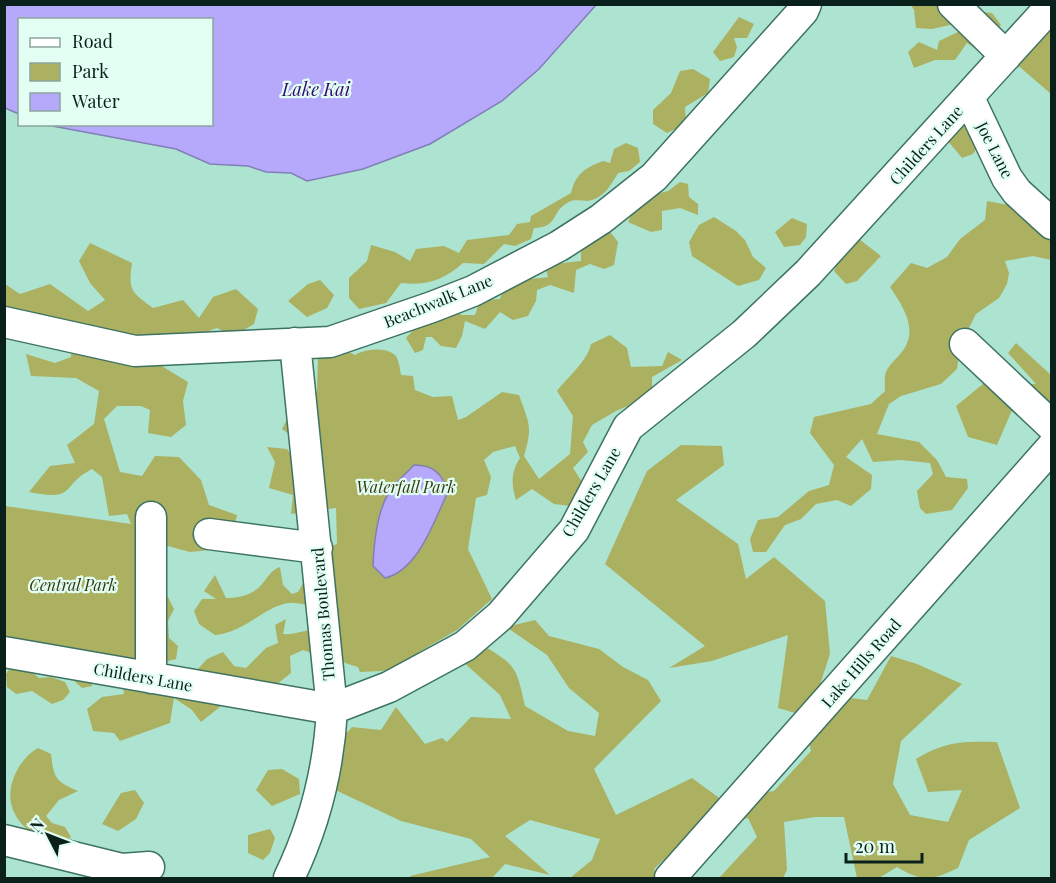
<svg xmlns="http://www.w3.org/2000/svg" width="1056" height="883" font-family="'Playfair Display',serif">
<rect width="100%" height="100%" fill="#ace4d1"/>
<!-- green -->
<path fill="#acb061" d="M911,5H969L973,11L992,13L1001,25L977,50L967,43L955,60H935L914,68L908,52L919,42L937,50L939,41L958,32L954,24L932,29L916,28L914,10Z
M739,17L754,24L747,38H734L737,47L734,57L720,61L713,52Z
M1051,19V94L1014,62Z
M693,69L710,79L708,93L685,107L686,124L667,133L653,124V110L671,93L680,71Z
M958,123L975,125L979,145L973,154L962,158L943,135Z
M626,143L638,148L640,162L629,171L618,173C611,185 604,198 588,201C582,201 574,199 569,202C550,211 560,227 534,228L531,239L515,246L504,244L484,264L463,263C444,280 426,286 401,283L386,303L359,309L349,298V278L367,261L371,245L395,252L410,261L416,249L444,246L459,253L467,240L509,235L517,224L530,222L531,216L571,193C576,173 585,168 603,161L610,163L614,149Z
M680,182L688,184L689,197L698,204V215L680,208L662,211V230L651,232L628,222L636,204L652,200L653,195L668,191Z
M987,201L1014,206L1051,238V260L1033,256L1005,261L1009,273L1007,284L999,298L976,314L960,346L957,369L941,384L901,396L889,404L877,434L919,442L937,460L946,477L967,479L968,488L952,510L926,514L920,508L917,491L933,474L930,463L901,460L873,462L862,439L846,457L872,475L871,489L851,506L837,500L816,504L801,519L785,525L766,552H753L750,539L758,520L778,517L809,491L829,485L834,465L810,433L814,417L871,404L885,391C885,386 884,377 886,372C889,364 899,357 904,349C918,328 902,305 890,287L911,263L927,268L947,257L960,239L985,220Z
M714,217L736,231L745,240L753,257L766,268L759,280L738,286L692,256L689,242L699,225Z
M792,218L807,224L806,237L800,245L784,247L775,232Z
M611,233L618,242L614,265L604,269L590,264L576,270L574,293L550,285L537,290L536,301L528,316L513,320L500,312L485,329L465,321L462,336L456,348L441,346L432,337H426L423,350L415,353L406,338L415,328L428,325L450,309L462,315H475L480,300L500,299C508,274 526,281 548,277L545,265L581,261V252L590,234Z
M859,239L881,256L857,281L846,284L834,271L844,248Z
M90,243L132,263C128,290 131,292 153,308L183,300L199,318L213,297L236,289L258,309L254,324L234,336L217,328L195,336L160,365L188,382L183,401L186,425L171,437L148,433L150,410L141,406H117L104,419L120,472L142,476L155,456L179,457L201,480L209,505L237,515L229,548L190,552L164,545L159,604L168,597L174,609L168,621L169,638L178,646L176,659L144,667L196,671L207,659L223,652L234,666L246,668L266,648L278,643L275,625L286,619L283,634C295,635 303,630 315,630L312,606C305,605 296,602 289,603C264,606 246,632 215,635L199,624L194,611L202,599H216L204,591L215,575L226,598C239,598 253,595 262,584C269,576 270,571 280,567L283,585L292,594L298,592L303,583L332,567V546L337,544L336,508L291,514L293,495L269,488L275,462L267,447L287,449L297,462L321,442L315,434L293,437L282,429L291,412L311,401L317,391L318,355L330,342L355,355C364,349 387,346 396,356C399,361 400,369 401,375L413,376L415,390L433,397L452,396L458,420L466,417L502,392L519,395C529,424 533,425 524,456L539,479L570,454L573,416L557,391C568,377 588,360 591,344L610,335L627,348L631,367L662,366L668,352L682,360L652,377V396L616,411L592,425L583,442L588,452L573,468L584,485L571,506L554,504L532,489L516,500C511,484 511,472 520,458L515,446L493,452L484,460L491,477L487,495L476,498L468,549L492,599L457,630L419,652L417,661L402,670L360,672L358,667L345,663L340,656L317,655L303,650L290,656L291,673L272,688L219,700L221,706L201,722L192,710L174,698L170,723L120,741L114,733L93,731L87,709L102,697L124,694L123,686L102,685L100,678L91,674L92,686L82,688L71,678L28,669L39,678L51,677L65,682L70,692L63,700L52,704L32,691L16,694L7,687L6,674L14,663L5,657V506L131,524L127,514L109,516L102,477L92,469C60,485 78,502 29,492L50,466L75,463L67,445L94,424L99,391L76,378L31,376L26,354L55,363L71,357L74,326L5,312V284L20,294L50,284L88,311L105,300L90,283L79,261Z
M320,280L334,295L327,308L307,317L288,301L308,284Z
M1016,343L1051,375V402L1046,400L1013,408L997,445L968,437L956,406L983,384H1036L1008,353Z
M681,445L722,446L724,465L676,500L738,544L746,579L774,557L825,601L830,654L817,694L867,700L891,656L917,664L962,684L901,741L893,784L910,815L948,822L962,790L928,792L916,759C945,741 964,741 997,742L1020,808L969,840L958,868C931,881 922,882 897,867L879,878H857L844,817H815L784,822L787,870L783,878H719L757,837L748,818L691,834L654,869L660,878H570L592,860L600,839L530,820L505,836L550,875L505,864L492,878H410V876L490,857L471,839L401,821L329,787L341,739L352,727L381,730L396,707L425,744L442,738L447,742L471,717L511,719L500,695L462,661L479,643C515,665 516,664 525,706L568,731L595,736L599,713L569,688L547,655L506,627L535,620L549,636L599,649L623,667L648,680L661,701L594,769L616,815L692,778L722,800L774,791L811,751L802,715L778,708L788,635L712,661L669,668L705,646L605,564L647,471Z
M38,748L51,754C54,778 55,781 78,791L59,800L46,816L52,823L65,827L71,837L61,848C43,842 22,830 14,812C3,790 18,759 38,748Z
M282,769L299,779L300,794L272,806L256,790L268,770Z
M135,790L144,803L136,819L118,831L102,824L121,793Z
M270,829L275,838L270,853L263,860L248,853V835Z"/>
<!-- water -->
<path fill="#b6a8fb" stroke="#827fb8" stroke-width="1.5" d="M5,4H596V5L539,69L502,101L430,144L363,169L307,181L291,173L266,172L248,166L210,164L176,149L47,125L212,124V20H20L19,114L5,108Z
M414,465C433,465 442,473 448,492C434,520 419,570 385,578L373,566C374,541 377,506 393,487C399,479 407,473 414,465Z"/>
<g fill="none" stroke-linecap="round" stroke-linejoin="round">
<defs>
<path id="minor" d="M953,4L1006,56
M969,98L1007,178L1017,192L1052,224
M4,322L135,351L330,342L432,307L473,291L559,246L601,219L654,177L803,11L806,4
M965,344L1052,426
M151,517V678
M209,534L317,548
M4,652L332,709L389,687L465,646L500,616L574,530L628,427L744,334L808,273L1052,5
M4,840L122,869L149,867
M289,878C315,824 329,769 332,709L295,343
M670,878L1052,447"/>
</defs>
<!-- minor casing -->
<use href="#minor" stroke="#3d7362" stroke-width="33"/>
<!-- minor -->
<use href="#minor" stroke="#fff" stroke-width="30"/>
</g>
<g text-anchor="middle" stroke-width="4.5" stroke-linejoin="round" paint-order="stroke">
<!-- street labels -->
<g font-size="16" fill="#0a201a" stroke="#e3fff4">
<text transform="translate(926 145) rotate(-48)" y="6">Childers Lane</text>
<text transform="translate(995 150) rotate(63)" y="6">Joe Lane</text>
<text transform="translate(438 301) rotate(-22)" y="6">Beachwalk Lane</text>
<text transform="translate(591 492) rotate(-60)" y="6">Childers Lane</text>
<text transform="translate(323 614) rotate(-95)" y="6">Thomas Boulevard</text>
<text transform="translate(861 663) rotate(-49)" y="6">Lake Hills Road</text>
<text transform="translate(143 677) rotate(10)" y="6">Childers Lane</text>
</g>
<!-- park labels -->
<g font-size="16" font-style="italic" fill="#373810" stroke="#e3fff4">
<text x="406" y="493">Waterfall Park</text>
<text x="73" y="591">Central Park</text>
</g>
<!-- water labels -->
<g font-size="18" font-style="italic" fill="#310b6d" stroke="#e3fff4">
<text x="316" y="96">Lake Kai</text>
</g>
</g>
<!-- border -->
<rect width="1056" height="883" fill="none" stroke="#0a201a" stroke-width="12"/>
<!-- legend -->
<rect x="18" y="18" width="195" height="108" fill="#e3fff4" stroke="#8ca69d" stroke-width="1.5"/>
<rect x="30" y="38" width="30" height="9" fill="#ffffff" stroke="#8ca69d" stroke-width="1.5"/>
<text x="72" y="48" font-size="18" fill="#0a201a">Road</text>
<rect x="30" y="63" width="30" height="18" fill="#acb061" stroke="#8ca69d" stroke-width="1.5"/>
<text x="72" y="78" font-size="18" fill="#0a201a">Park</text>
<rect x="30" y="93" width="30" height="18" fill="#b6a8fb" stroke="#8ca69d" stroke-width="1.5"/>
<text x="72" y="108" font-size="18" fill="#0a201a">Water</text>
<!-- north arrow -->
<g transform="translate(48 835) rotate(312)" stroke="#e3fff4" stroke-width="4.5" paint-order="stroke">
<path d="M0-4.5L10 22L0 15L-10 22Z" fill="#0a201a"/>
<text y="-9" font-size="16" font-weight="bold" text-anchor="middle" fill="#0a201a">N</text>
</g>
<!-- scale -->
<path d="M846 853v9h76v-9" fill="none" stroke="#0a201a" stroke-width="3"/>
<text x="855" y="853" font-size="18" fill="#0a201a" stroke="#e3fff4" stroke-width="4.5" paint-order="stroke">20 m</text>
</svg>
